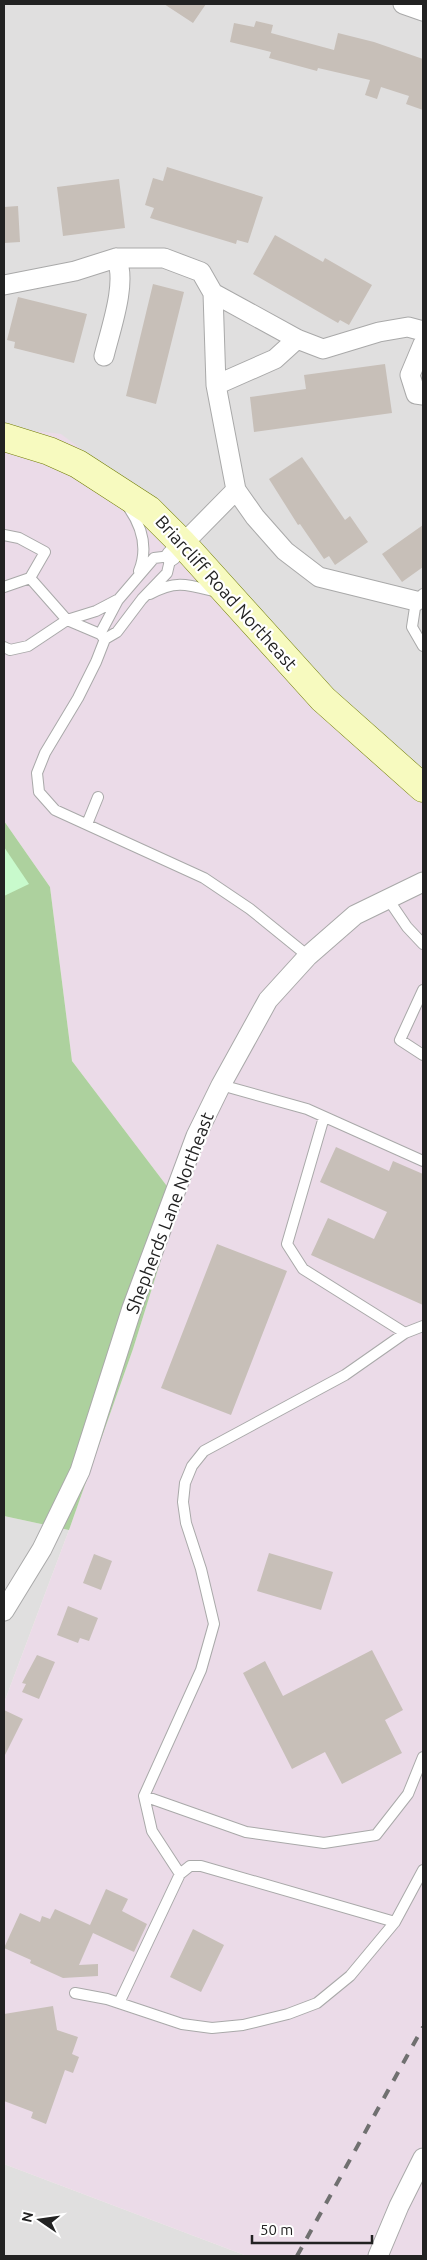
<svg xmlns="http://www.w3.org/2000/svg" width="427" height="2260" font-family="Ubuntu,sans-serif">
<rect width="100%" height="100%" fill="#f2efe9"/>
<!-- residential -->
<path fill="#e0dfdf" d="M4,4H423V792L4,427Z
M4,1516L69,1530L4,1703Z
M4,2164L247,2256H4Z"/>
<!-- industrial -->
<path fill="#ebdbe8" d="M4,427L61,434L145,497L423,792V2256H247L4,2164V1703L69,1530L133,1349L179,1202L72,1061L50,887L4,821Z"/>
<!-- forest -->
<path fill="#add19e" d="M4,821L50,887L72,1061L179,1202L133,1349L69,1530L4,1516Z"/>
<!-- park -->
<path fill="#c8facc" d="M4,847L29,884L4,896Z"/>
<!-- building -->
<path fill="#c7bfb8" d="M164,4H206L193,23Z
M256,21L273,25L271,33L334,50L338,33L374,42L423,59V110L406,104L409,96L381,87L377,99L365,95L370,80L318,68L317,71L269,58L271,52L230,42L234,23L254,27Z
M167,167L263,197L248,243L237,240L236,244L150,218L154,208L145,205L153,178L163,181Z
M119,179L125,228L63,236L57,187Z
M18,206L20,242L4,243V207Z
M275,235L323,262L325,258L372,285L349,325L340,320L338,323L253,274Z
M153,284L184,292L156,404L126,396Z
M18,297L87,314L74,363L14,348L15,342L7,340Z
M385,364L392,413L254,432L250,397L306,389L304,375Z
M302,457L345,520L350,516L368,542L335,565L329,556L324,559L300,524L298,525L269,479Z
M423,525V567L402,582L382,554Z
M336,1147L389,1171L393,1161L423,1174V1305L311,1255L328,1218L374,1239L387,1212L320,1182Z
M217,1244L287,1271L231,1415L161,1388Z
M269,1553L333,1572L321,1610L257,1591Z
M94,1554L112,1561L101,1590L83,1583Z
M68,1606L98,1618L89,1641L80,1638L78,1643L57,1635Z
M372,1650L403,1710L385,1720L402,1753L342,1784L325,1752L292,1769L243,1673L265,1661L283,1696Z
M37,1655L55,1662L39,1699L22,1692L26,1684L22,1683Z
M4,1710L23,1719L4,1757Z
M106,1889L128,1899L122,1911L147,1924L134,1952L93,1933L79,1965L98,1964V1976L63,1978L30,1963L31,1960L4,1948L20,1913L40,1922L42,1916L50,1919L55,1909L90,1925Z
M193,1929L224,1945L201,1992L170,1977Z
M53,2006L57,2030L78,2037L72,2054L79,2057L73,2073L65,2070L46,2124L31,2118L33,2112L4,2101V2014Z"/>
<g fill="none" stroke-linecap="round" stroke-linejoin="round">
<defs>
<path id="service" d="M129,508C142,527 148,549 139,571
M4,535L19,538L45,552L30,578L4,587
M30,578L67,620L100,634
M150,594C177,579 189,585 217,592
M423,594L416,601L412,627L423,646
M105,639L100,634L118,600L154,558L171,556L167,573L142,599L117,632L105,639L96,662L78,698L45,753L37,773L39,792L55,810L204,878L250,909L308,956
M4,647L10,650L28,646L67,620L96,611L117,600
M87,824L98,797
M388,899L407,927L423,944
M423,990L400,1040L423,1055
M221,1085L307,1109L423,1161
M324,1117L287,1244L303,1269L405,1333
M144,1796L246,1832L324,1843L376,1835L408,1794L423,1757
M180,1874L190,1866H201L395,1922
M75,1993L107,1999L182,2024L212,2028L243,2025L288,2014L317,2003L350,1976L395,1922L423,1870
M119,2003L180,1874L152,1831L144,1796L201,1670L214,1624L201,1569L186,1523L183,1502L185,1483L192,1466L204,1451L345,1375L405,1333L423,1326"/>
<path id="minor" d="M403,4L423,11
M4,285L75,271L116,258H164L201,272L213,293L216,385L236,490L255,517L285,551L319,577L416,601
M213,293L297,339L323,349L379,332L408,327L423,331
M423,344L410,375L416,394L423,395
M104,356C110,331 128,281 116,258
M216,385L275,359L297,339
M171,556L236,490
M4,1611L42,1549L80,1471L132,1308L196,1136L221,1085L268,1000L308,956L355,915L423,882
M378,2256L399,2206L423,2158"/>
<path id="secondary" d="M4,437L49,451L78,464L149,510L182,543L323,699L423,788"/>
</defs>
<!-- service casing -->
<use href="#service" stroke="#a9a9a9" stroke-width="12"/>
<!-- minor casing -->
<use href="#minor" stroke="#a9a9a9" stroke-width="21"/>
<!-- secondary casing -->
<use href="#secondary" stroke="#707d05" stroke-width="29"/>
<!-- service -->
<use href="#service" stroke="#fff" stroke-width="10"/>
<!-- minor -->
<use href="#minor" stroke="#fff" stroke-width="19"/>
<!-- secondary -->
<use href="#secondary" stroke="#f7fabf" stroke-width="28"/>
<!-- rail -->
<path stroke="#707070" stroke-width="4" stroke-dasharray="10 10" stroke-linecap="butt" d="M297,2256L423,2027"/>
</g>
<g text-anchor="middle" stroke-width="4.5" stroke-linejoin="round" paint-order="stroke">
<!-- street labels -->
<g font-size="18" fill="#222" stroke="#fff">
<text transform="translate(226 593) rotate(48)" y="6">Briarcliff Road Northeast</text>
<text transform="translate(170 1213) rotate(-69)" y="6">Shepherds Lane Northeast</text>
</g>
</g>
<!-- border -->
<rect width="427" height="2260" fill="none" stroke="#222222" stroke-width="10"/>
<!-- north arrow -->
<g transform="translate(40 2220) rotate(283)" stroke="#ffffff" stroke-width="4" paint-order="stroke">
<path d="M0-4L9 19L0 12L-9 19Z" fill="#222222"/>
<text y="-8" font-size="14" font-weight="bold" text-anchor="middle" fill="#222222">N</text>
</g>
<!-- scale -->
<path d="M252 2235v8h120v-8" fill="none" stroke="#222222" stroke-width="2.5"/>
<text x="260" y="2235" font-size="15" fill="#222222" stroke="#ffffff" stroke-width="4" paint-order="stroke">50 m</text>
</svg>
